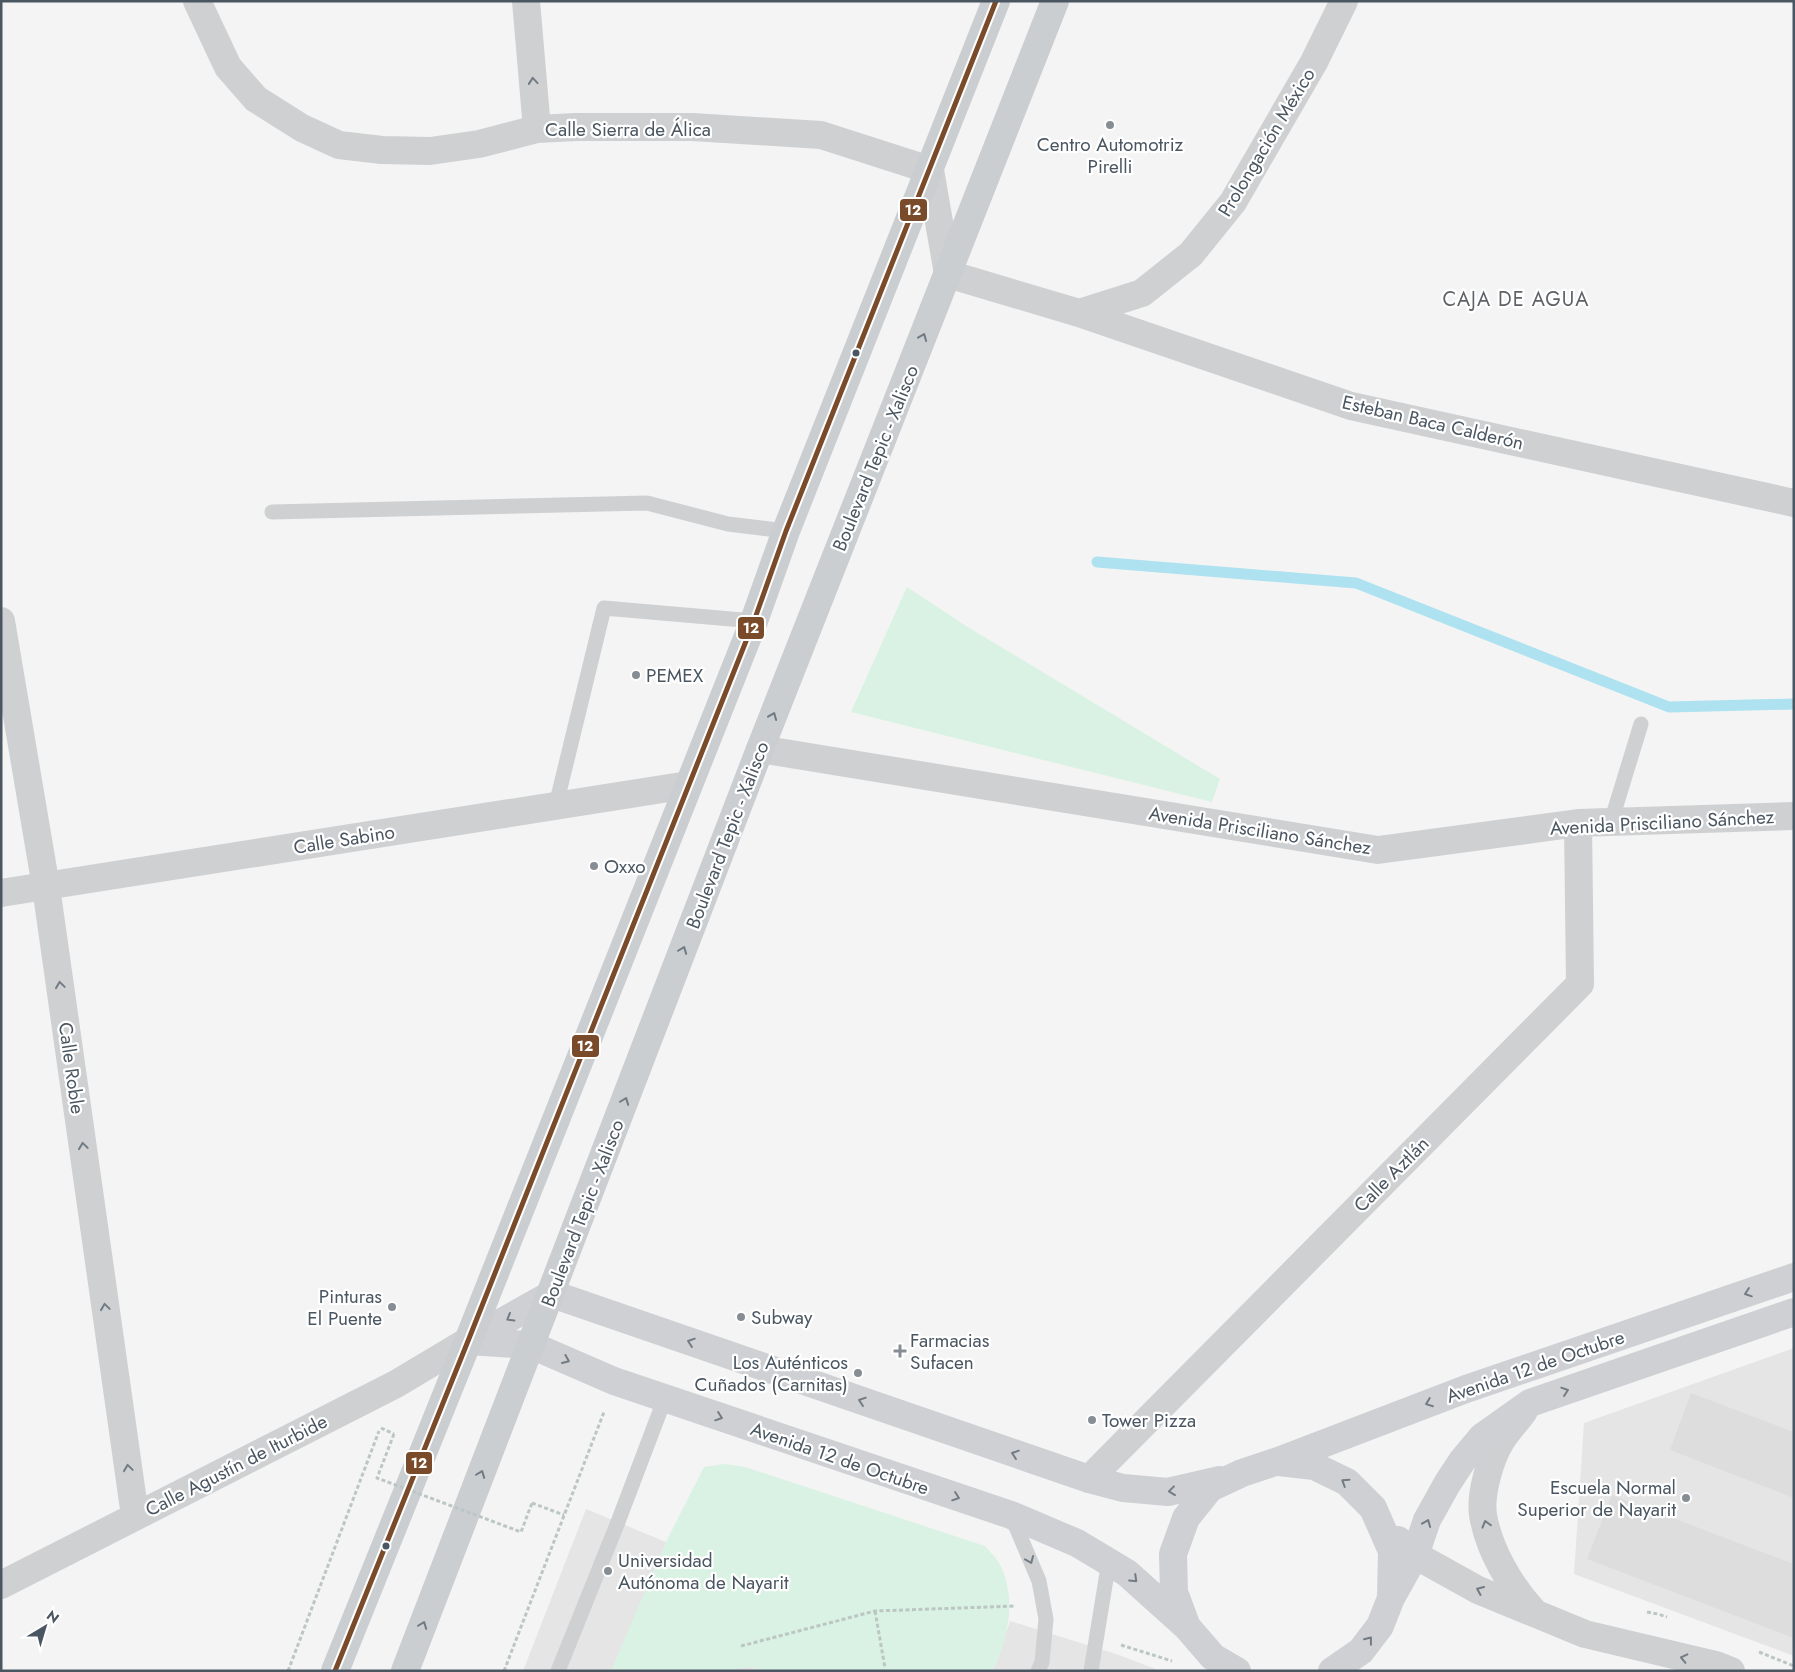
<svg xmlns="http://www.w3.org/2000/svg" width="1795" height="1672" font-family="Jost,sans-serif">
<rect width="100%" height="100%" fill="#f4f4f4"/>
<!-- education -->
<path fill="#e6e5e6" d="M1794,1348V1656L1574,1574L1584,1423Z
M586,1509L666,1542L634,1620L762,1671H523Z
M1010,1621L1116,1654L1161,1671H992L996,1664Z"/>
<!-- green -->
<path fill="#d9f2e3" d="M907,587L966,626L1220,779L1212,802L851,712Z
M725,1464L745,1467L985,1546C990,1552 998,1559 1001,1567C1016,1598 1009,1641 992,1671H762L752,1667L721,1671H611L666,1542L704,1467Z"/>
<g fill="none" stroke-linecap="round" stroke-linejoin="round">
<!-- stream -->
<path stroke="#aee2f0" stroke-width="11" d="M1097,562L1356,583L1669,707L1794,704"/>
</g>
<!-- building -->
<path fill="#ddddde" d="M1691,1393L1794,1432V1498L1670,1450Z
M1612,1495L1794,1564V1638L1587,1559Z"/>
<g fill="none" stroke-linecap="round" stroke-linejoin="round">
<!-- path -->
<path stroke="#bcc7c4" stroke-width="3" stroke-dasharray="4 2.5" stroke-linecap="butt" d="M381,1428L394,1434
M532,1503L564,1515
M875,1611L885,1668
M1647,1612L1658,1614L1667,1617
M1121,1645L1172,1661
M741,1646L875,1611L1016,1606
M1759,1652L1794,1666
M288,1671L379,1431
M504,1671L604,1412"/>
<!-- lane -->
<path stroke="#ced0d2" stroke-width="15" d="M272,512L647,503L728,524L786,531
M556,805L604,608L754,621
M1611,822L1641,724
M1011,1515L1039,1581L1046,1619L1042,1662L1038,1671
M558,1671L618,1522L665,1398
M1091,1671L1109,1561"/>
<!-- street -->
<path stroke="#ced0d2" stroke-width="28" d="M197,1L228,67L256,99L302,128L339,145L382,150L430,151L479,144L537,129L576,127H692L821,135L930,170L948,274L1079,313L1142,293L1191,254L1233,202L1314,62L1344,1
M526,1L537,129
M1079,313L1351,406L1794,503
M1,621L46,887L135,1516
M760,749L1378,850L1578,823L1794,816
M1,893L688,785
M1524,1411C1517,1421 1507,1431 1501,1441C1490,1459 1480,1494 1483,1515C1489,1550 1510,1586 1534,1612
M1089,1479L1580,984L1578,823
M1398,1540L1415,1555L1478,1590L1585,1634L1716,1665L1731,1671
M1,1585L396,1384L468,1341"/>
<!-- secondary -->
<path stroke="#ced0d4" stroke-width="28" d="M468,1341L552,1294L1089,1479L1123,1488L1168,1492L1220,1480
M468,1341L531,1345L614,1381L1011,1515L1077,1543L1127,1573L1186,1626
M1279,1462L1314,1466L1347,1482L1373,1508L1392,1551L1391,1598L1380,1626L1361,1651L1332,1671
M1391,1598L1415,1555L1427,1520L1447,1484L1462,1461L1482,1437L1530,1403L1794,1312
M1237,1671L1213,1657L1187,1627L1174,1592L1173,1554L1186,1518L1210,1488L1242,1473L1278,1461L1466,1389L1794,1277"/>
<!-- primary -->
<path stroke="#caced1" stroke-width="28" d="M335,1671L468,1341L754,621L786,531L996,1
M405,1671L760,749L1055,1"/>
<!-- path-bridge -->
<path stroke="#bcc7c4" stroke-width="3" stroke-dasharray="4 2.5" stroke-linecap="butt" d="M394,1434L377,1478L521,1532L532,1503"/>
<defs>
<path id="bus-1" d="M335,1671L468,1341L754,621L786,531L996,1"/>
</defs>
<!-- bus-1 casing -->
<use href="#bus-1" stroke="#fff" stroke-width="9"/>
<!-- bus-1 -->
<use href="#bus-1" stroke="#7a4b2a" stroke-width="5"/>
</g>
<!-- one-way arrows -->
<defs><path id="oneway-chevron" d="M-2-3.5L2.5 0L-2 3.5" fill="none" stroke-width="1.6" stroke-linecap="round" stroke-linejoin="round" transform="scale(1.25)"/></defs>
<g stroke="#727b83">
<use href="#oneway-chevron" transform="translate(533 81) rotate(-95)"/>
<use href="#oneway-chevron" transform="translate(60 985) rotate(-98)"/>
<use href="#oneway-chevron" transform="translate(83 1146) rotate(-98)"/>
<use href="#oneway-chevron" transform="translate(105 1307) rotate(-98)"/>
<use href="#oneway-chevron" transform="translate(128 1468) rotate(-98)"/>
<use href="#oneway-chevron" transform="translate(1486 1524) rotate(-106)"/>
<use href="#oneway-chevron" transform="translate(1030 1560) rotate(67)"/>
<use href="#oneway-chevron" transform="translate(1480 1590) rotate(-156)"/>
<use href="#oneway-chevron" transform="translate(1684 1658) rotate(-167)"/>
</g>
<g stroke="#707a83">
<use href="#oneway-chevron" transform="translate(923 337) rotate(-68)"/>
<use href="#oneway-chevron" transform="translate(773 716) rotate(-68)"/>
<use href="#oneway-chevron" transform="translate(683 950) rotate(-69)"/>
<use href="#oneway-chevron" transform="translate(625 1101) rotate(-69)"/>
<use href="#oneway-chevron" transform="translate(481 1474) rotate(-69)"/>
<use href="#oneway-chevron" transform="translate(423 1625) rotate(-69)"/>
</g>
<g stroke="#727b84">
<use href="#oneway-chevron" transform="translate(1748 1293) rotate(161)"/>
<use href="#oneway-chevron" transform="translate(510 1318) rotate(150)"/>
<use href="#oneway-chevron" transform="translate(691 1342) rotate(-161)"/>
<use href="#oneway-chevron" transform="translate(566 1360) rotate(23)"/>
<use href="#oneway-chevron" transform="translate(1565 1391) rotate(-19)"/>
<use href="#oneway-chevron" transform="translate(862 1401) rotate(-161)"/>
<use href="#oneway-chevron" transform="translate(1429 1403) rotate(159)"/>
<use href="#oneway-chevron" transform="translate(719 1417) rotate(19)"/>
<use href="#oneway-chevron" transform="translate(1015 1454) rotate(-161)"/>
<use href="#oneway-chevron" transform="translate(1345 1482) rotate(-147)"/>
<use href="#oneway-chevron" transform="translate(1172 1491) rotate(173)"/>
<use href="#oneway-chevron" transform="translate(956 1497) rotate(19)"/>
<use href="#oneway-chevron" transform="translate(1427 1523) rotate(-68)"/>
<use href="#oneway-chevron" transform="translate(1134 1579) rotate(44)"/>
<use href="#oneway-chevron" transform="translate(1369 1640) rotate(-52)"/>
</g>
<!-- markers -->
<g fill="#868d94" stroke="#fff" stroke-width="2">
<circle cx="1110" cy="125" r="5"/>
<circle cx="636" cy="675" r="5"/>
<circle cx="594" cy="866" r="5"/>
<circle cx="392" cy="1307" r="5"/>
<circle cx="741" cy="1317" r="5"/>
<path d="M897.5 1343.5h5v5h5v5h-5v5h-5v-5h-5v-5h5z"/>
<circle cx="858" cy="1373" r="5"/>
<circle cx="1092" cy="1420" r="5"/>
<circle cx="1686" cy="1498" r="5"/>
<circle cx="608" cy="1571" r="5"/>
</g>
<g fill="#4a5661" stroke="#fff" stroke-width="2">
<circle cx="856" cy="353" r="4.5"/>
<circle cx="386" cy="1546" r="4.5"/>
</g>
<g text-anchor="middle" stroke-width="4.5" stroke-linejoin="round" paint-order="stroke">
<!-- street labels -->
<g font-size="19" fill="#4a5661" stroke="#fff">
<text x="628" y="136">Calle Sierra de Álica</text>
<text transform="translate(1266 142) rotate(-59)" y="7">Prolongación México</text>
<text transform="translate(1433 422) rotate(13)" y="7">Esteban Baca Calderón</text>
<text transform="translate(875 458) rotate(-68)" y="7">Boulevard Tepic - Xalisco</text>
<text transform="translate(1662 822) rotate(-3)" y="7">Avenida Prisciliano Sánchez</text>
<text transform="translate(1260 830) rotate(9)" y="7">Avenida Prisciliano Sánchez</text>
<text transform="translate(727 835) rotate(-69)" y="7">Boulevard Tepic - Xalisco</text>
<text transform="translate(344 839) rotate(-9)" y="7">Calle Sabino</text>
<text transform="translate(72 1068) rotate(82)" y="7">Calle Roble</text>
<text transform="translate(1391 1174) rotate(-45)" y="7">Calle Aztlán</text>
<text transform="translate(582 1213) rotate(-69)" y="7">Boulevard Tepic - Xalisco</text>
<text transform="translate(1535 1366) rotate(-19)" y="7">Avenida 12 de Octubre</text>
<text transform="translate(840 1458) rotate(19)" y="7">Avenida 12 de Octubre</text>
<text transform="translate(236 1465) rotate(-27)" y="7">Calle Agustín de Iturbide</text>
</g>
<!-- poi labels -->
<g font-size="19" fill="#4a5661" stroke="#fff" text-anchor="start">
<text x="1110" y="151" text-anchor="middle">Centro Automotriz<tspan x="1110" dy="22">Pirelli</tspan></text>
<text x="646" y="682">PEMEX</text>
<text x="604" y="873">Oxxo</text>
<text x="382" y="1303" text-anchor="end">Pinturas<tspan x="382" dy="22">El Puente</tspan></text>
<text x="751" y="1324">Subway</text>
<text x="910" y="1347">Farmacias<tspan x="910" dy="22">Sufacen</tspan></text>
<text x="848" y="1369" text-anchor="end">Los Auténticos<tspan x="848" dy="22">Cuñados (Carnitas)</tspan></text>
<text x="1102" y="1427">Tower Pizza</text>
<text x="1676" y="1494" text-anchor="end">Escuela Normal<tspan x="1676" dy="22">Superior de Nayarit</tspan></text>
<text x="618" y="1567">Universidad<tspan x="618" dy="22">Autónoma de Nayarit</tspan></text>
</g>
<!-- neighbourhood labels -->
<g font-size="20" letter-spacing="1" fill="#5f6368" stroke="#fff">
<text x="1516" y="306">CAJA DE AGUA</text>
</g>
</g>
<g stroke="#fff" stroke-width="2">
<rect x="899" y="198" width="29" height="24" rx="5" fill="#7a4b2a"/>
<rect x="737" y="616" width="28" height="24" rx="5" fill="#7a4b2a"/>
<rect x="571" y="1034" width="29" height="24" rx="5" fill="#7a4b2a"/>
<rect x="405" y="1451" width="28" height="24" rx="5" fill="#7a4b2a"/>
</g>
<g font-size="14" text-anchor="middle" font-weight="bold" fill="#fff">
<text x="913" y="215">12</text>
<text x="751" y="633">12</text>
<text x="585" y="1051">12</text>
<text x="419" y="1468">12</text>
</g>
<!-- border -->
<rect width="1795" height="1672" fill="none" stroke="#4a5661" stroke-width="5"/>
<!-- north arrow -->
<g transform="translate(45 1627) rotate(38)" stroke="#ffffff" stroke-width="4" paint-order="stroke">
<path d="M0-4L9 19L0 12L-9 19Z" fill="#4a5661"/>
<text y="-8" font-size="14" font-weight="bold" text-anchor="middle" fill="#4a5661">N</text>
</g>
</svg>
